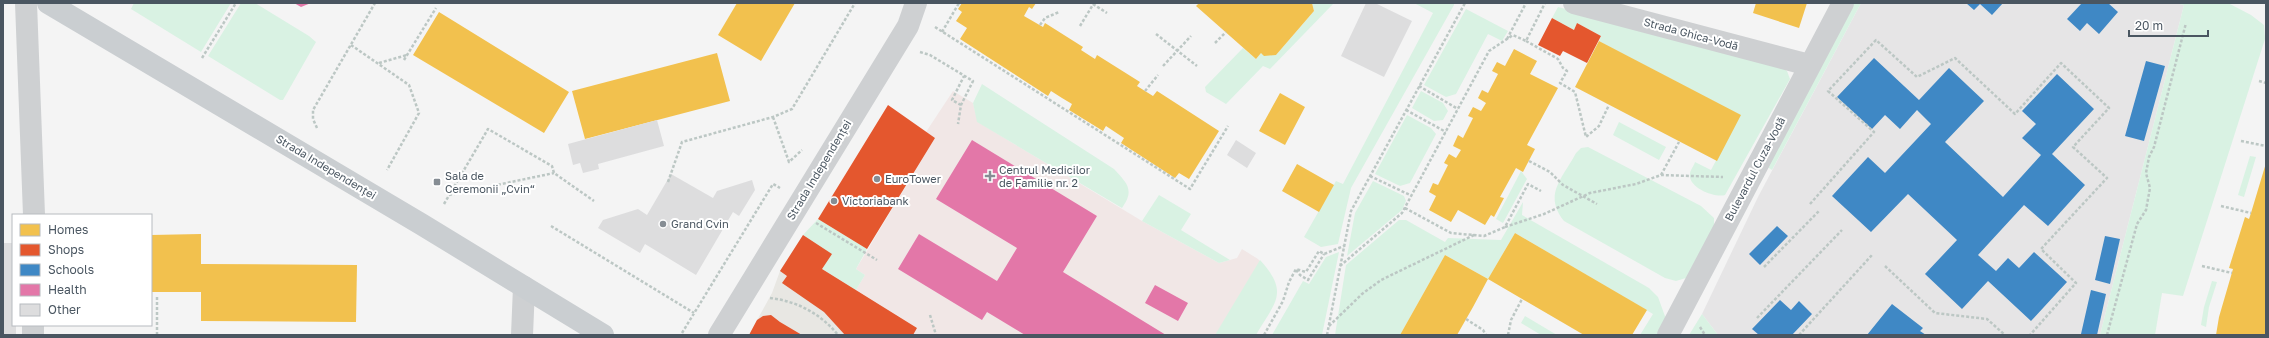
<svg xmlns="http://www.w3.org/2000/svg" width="2269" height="338" font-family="'Golos Text',sans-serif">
<rect width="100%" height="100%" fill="#f4f4f4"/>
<!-- commercial -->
<path fill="#e8e7e3" d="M803,235L832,254L822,269L917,328L913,335H749L772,293L780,271Z"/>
<!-- education -->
<path fill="#e6e5e6" d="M1861,3H2175L2184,5L2100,335H1718L1702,314L1758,197Z"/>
<!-- medical -->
<path fill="#f1e7e6" d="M953,91L973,103L978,122L1142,221L1219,263L1237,258L1242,249L1258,259L1267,269L1228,335H913L917,328L856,290L865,275L856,269L935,138L926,132Z"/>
<!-- green -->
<path fill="#d9f2e3" d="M134,3H231L201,52L131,9Z
M241,3H255L309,36L316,42L283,100H280L208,56Z
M1312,3H1334L1270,69L1263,66L1226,104L1206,92L1205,87L1243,48L1256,59L1261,53L1276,55L1314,11Z
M1414,3H1454V5L1351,188L1338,244L1321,247L1304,237L1336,181L1343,184L1433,13Z
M1852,3H1861L1772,170L1766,166Z
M2176,3H2228L2251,15L2264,25L2265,39L2183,296L2162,293L2155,335H2100L2184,5Z
M1558,7L1779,65L1787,71L1790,79L1725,195C1715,198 1688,188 1690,174C1690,170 1694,166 1695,162L1711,170L1740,115L1606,45L1599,41L1601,36L1577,23L1574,30L1552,18Z
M1466,9L1508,31L1502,41L1488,34L1456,94L1446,97L1424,85Z
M982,84L1114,169C1127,183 1135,190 1122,208L977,122L973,103Z
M1421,91L1443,103L1448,111L1443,120L1434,121L1412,108Z
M1407,115L1431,128L1436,134L1410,183L1400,186L1375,174Z
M1619,122L1666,147L1659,160L1613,135Z
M1588,147L1701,206L1714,218V227L1686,278L1676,281L1665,278L1564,221C1543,195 1562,179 1576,153L1581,148Z
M2250,156L2256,157L2244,197L2238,195Z
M1521,171L1527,179L1503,223L1496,219Z
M1373,181L1404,196L1406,201L1402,210L1347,256L1355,213Z
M1159,195L1191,214L1181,230L1230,260L1219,263L1142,221Z
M1523,202L1522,215L1649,288L1658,297L1666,319L1658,335H1640L1653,314L1515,233L1488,279L1445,255L1400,335H1335L1346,265L1399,220H1406L1445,242L1448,238L1501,240Z
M818,219L867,249L856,269L865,275L856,290L822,269L831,254L803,235Z
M1339,252L1322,335H1272L1303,281L1309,284L1326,257Z
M1260,260C1290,293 1275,302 1256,335H1215Z
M2212,281L2217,282L2209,307L2206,327L2201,325L2204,307Z
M1702,314L1718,335H1689Z
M1525,316L1557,335H1541L1521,323Z"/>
<!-- homes -->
<path fill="#f2c14e" d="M737,3H795L761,61L718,35Z
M962,3H1036L1032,9L1029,7L1024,16L1043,27L1045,23L1083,47L1081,50L1095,59L1097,55L1140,82L1137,86L1153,96L1157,91L1219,131L1189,179L1179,173L1175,178L1121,143L1124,138L1106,126L1103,131L1069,110L1072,104L1062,98L1051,91L1048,96L960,39L967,28L956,21L962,12L958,9Z
M1199,3H1312L1314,11L1276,55L1264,56L1261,53L1256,59L1196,6Z
M1756,3H1807L1799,28L1753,13Z
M439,12L569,92L544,133L413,55Z
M1599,41L1741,115L1717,161L1575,87Z
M1514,49L1537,61L1530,74L1558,88L1527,145L1535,149L1523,172L1516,168L1500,197L1504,198L1494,217L1491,215L1485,225L1458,210L1451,222L1429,210L1436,196L1429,192L1433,183L1438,185L1448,165L1444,163L1449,154L1456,158L1461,150L1453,146L1458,135L1463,138L1473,118L1468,116L1473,107L1481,111L1486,103L1478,98L1482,90L1488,93L1498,74L1492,71L1497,62L1505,66Z
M717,53L730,101L585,139L572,91Z
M1280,93L1305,107L1285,145L1259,131Z
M2266,163V335H2216L2219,317L2233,269L2229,268L2245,217L2249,219L2251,213Z
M1297,164L1334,185L1319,212L1282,191Z
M1515,233L1647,310L1632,335H1584L1488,279Z
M201,234V264L357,265L356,322L201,321V292H151V235Z
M1445,255L1488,279L1473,307L1457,335H1400Z"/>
<!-- shops -->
<path fill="#e4572e" d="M1552,18L1574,30L1577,23L1601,36L1587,63L1563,51L1560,56L1538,45Z
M888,105L935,138L867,249L818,219Z
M803,235L832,254L822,269L917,328L913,335H845L824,312L782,283L787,276L780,271Z
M771,315L780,322L802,335H749L757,320L763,316Z"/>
<!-- schools -->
<path fill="#3f88c5" d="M1966,3H2003L1992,15L1980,4L1974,10Z
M2082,3H2108L2118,12L2099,34L2087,23L2080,31L2067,19Z
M1874,58L1919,100L1949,68L1984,101L1945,142L2003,197L2041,155L2022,138L2036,124L2022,111L2057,74L2094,109L2052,154L2085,185L2048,226L2024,205L1978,255L1996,271L2008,258L2019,268L2034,252L2067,282L2031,321L1988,281L1962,309L1925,274L1957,240L1908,194L1871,232L1832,196L1868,157L1885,173L1931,124L1917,110L1900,129L1885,115L1872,129L1837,97Z
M2146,61L2165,66L2144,141L2125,136Z
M1777,226L1788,236L1760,265L1749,254Z
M2105,236L2120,239L2110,284L2095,280Z
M2091,290L2106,294L2097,335H2085L2081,334Z
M1780,300L1791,310L1799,301L1812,314L1792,335H1759L1752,329Z
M1892,304L1923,328L1920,331L1926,335H1867Z"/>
<!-- health -->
<path fill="#e377a8" d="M294,3H311L301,7Z
M972,140L1097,216L1063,272L1166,335H1025L987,312L982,320L898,269L919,234L997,281L1017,248L936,199Z
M1155,285L1188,303L1178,321L1145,303Z"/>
<!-- building -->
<path fill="#ddddde" d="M1366,3H1375L1412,21L1384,77L1341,56Z
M657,120L664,146L598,164L599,169L583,173L580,163L573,165L568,144Z
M1236,140L1256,153L1247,168L1227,155Z
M671,174L713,198L717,191L752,180L755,190L739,216L733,212L696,275L645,244L640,253L598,228L603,220L638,209L647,215Z
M3,243H13V325H16V335H3Z"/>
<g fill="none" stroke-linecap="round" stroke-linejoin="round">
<!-- path -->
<path stroke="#bcc7c4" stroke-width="2.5" stroke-dasharray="3 2" stroke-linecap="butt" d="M1093,4L1107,13
M1040,25L1045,18L1059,12
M1080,26L1094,3
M935,27L1190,189L1228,126
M942,32L959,3
M1156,34L1197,66
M1507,39L1526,3
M1526,41L1558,59L1563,68L1567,71L1560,83L1575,92L1586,137L1599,126L1609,105
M1215,43L1226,32
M351,45L409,85L419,113L387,170
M920,52L930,55L973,81L961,105L958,124
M202,58L236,3
M404,60L436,8
M379,63L407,55
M1163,66L1191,36
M2259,81L2266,83
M1419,86L1458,109
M1145,91L1158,75
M961,105L952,100L964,76
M1406,110L1446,132
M773,117L789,162L802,150
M317,128L313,119V110L375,3
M2241,141L2266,146
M1529,161L1550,172L1563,185L1597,204
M1661,175L1679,142
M1370,176L1412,196
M668,182L682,142L773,117L792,109L855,3
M449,195L554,173
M444,204L488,129L552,166L554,173L594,201
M1810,204L1874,132L1828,91L1876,40L1917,77L1955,58L2015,114L2061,63L2109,108L2073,147L2107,178L2041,249L2076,283L2030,335
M2221,206L2251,213
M1405,208L1451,233L1484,236L1505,227L1528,184L1541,191
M816,223L877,260
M551,226L694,313
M1505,227L1544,214L1590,193L1636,184L1661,175L1723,177
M1340,266L1402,213L1489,51L1513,35L1526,41L1545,3
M1885,266L1935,313L1987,319L2005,335
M2202,266L2232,273
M1764,267L1819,211
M1296,270L1300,275L1308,280L1324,254
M157,297V335
M770,298C797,301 821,314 838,335
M930,315L936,335
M1757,318L1842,230
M1466,319L1483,330L1486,335
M1329,326L1362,294L1381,280L1474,235
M1700,327L1705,335
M682,333L773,184L780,188
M1264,335L1283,301L1289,282L1296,269L1306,272L1319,251L1324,254L1344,246
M1327,335L1351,211L1465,3
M1508,335L1511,320L1522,299
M1799,335L1872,255
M2107,335L2137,224L2146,210L2150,188L2146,173L2149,157L2154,147L2186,23"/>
<!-- minor -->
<path stroke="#ced0d2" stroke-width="22" d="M26,3L34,215
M1574,3L1809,65
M33,335V325
M522,335L524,287
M719,335L908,26L916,3
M1668,335L1843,3"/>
<!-- major -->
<path stroke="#caced1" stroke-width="22" d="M48,3L421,224L603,335"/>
</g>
<!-- markers -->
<g fill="#868d94" stroke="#fff" stroke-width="1.5">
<path d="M988 170h4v4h4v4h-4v4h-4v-4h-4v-4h4z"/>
<circle cx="877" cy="179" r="4"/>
<rect x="433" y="178" width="8" height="8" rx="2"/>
<circle cx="834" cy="201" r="4"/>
<circle cx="663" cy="224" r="4"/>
</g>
<g text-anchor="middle" stroke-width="4" stroke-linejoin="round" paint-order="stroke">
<!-- street labels -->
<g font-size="11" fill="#4a5661" stroke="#fff">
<text transform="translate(1691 34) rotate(15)" y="4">Strada Ghica-Vodă</text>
<text transform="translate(326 167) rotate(31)" y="4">Strada Independenței</text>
<text transform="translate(1755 169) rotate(-62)" y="4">Bulevardul Cuza-Vodă</text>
<text transform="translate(819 170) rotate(-59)" y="4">Strada Independenței</text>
</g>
<!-- poi labels -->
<g font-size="11" fill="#4a5661" stroke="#fff" text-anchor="start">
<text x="999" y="174">Centrul Medicilor<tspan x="999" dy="13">de Familie nr. 2</tspan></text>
<text x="445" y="180">Sala de<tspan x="445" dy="13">Ceremonii „Cvin“</tspan></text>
<text x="885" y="183">EuroTower</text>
<text x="842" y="205">Victoriabank</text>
<text x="671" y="228">Grand Cvin</text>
</g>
</g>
<!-- border -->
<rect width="2269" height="338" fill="none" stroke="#4a5661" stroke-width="8"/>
<!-- legend -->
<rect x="12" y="214" width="140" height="112" fill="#ffffff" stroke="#b7bbc0"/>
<rect x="20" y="224" width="20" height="12" fill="#f2c14e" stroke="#b7bbc0"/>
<text x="48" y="234" font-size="12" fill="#4a5661">Homes</text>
<rect x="20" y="244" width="20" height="12" fill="#e4572e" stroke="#b7bbc0"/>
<text x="48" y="254" font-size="12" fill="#4a5661">Shops</text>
<rect x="20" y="264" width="20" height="12" fill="#3f88c5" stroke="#b7bbc0"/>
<text x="48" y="274" font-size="12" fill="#4a5661">Schools</text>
<rect x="20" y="284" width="20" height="12" fill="#e377a8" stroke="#b7bbc0"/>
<text x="48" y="294" font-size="12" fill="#4a5661">Health</text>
<rect x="20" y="304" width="20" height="12" fill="#ddddde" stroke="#b7bbc0"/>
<text x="48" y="314" font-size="12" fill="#4a5661">Other</text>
<!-- scale -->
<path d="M2129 30v6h79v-6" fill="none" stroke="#4a5661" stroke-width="2"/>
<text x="2135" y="30" font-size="12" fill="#4a5661" stroke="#ffffff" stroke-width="3" paint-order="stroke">20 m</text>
</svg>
